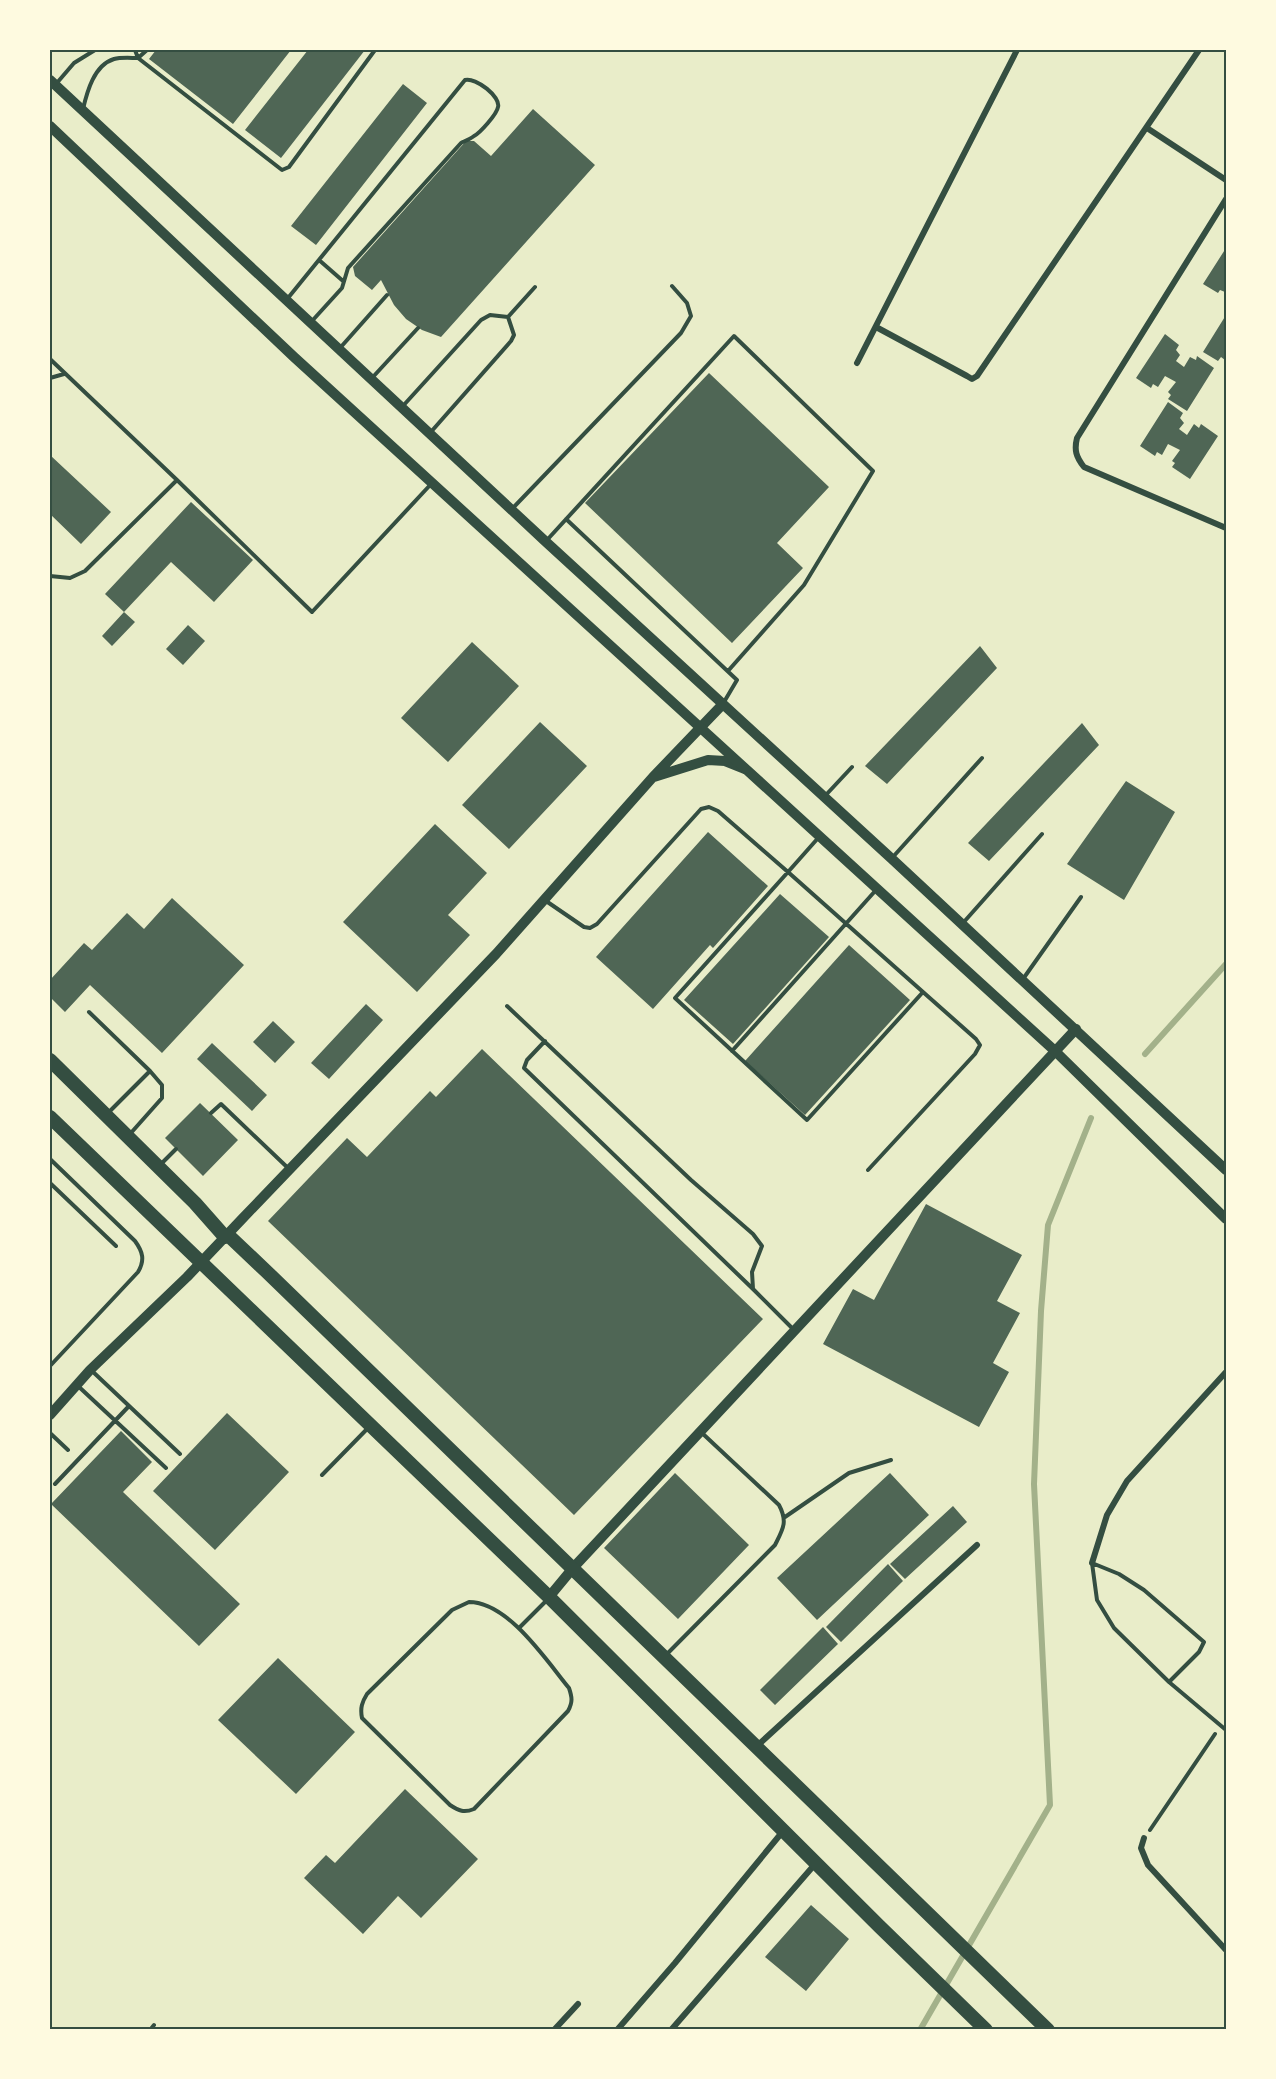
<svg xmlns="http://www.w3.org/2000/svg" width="1276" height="2079" font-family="'DejaVu Sans',sans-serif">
<rect width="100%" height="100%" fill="#e9edc9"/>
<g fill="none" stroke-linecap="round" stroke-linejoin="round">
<!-- stream -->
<path stroke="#a3b18a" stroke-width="6" d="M1145,1054L1226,964
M920,2030L1050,1805L1034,1484L1041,1311L1048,1225L1091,1118"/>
</g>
<!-- building -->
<path fill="#4f6655" d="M156,50H291L233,124L149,59Z
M308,50H365L281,158L245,130Z
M403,84L427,103L316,245L291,226Z
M533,109L595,165L441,337L422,330L406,319L394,305L381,280L372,290L355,276L353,267L466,141H474L491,156Z
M1226,248V290L1225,292L1220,290L1218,293L1203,284Z
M1226,315V358L1225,360L1221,357L1218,361L1203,352Z
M1165,334L1179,345L1176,350L1180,355L1176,361L1184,367L1190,357L1196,360L1197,356L1214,368L1187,411L1168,399L1171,395L1168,392L1176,382L1165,376L1158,387L1153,384L1151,388L1136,378Z
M709,373L829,487L777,543L803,568L732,643L585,503Z
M1168,402L1183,413L1180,418L1184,423L1179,429L1187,435L1194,424L1199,428L1201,424L1218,436L1190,479L1172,467L1175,463L1172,461L1180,450L1168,444L1162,455L1157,452L1155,456L1140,446Z
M50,455L111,512L81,544L50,514Z
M191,502L253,560L214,602L171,562L124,612L105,594Z
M124,612L135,622L112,646L102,636Z
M188,625L205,641L183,665L166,649Z
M472,642L519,686L448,762L401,718Z
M980,646L997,668L887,784L865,766Z
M540,722L587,766L509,849L462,805Z
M1082,723L1099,745L989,861L968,843Z
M1126,781L1175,812L1124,900L1067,864Z
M435,824L487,873L448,915L470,935L417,992L343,922Z
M708,832L768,886L713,948L710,945L653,1009L596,957Z
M780,894L829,937L733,1044L684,1000Z
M172,898L244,965L162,1053L90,985L65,1012L50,997V980L84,943L92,950L127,913L144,929Z
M849,945L910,1000L805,1115L745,1061Z
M366,1004L383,1020L329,1079L311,1063Z
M273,1021L295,1042L275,1063L253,1042Z
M212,1043L267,1095L252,1111L197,1059Z
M482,1049L763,1319L574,1515L268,1221L347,1138L367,1157L430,1091L436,1097Z
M200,1103L238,1140L203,1176L165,1138Z
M926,1204L1022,1255L997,1301L1020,1313L993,1363L1009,1372L979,1427L823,1344L853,1289L874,1300Z
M227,1413L289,1472L215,1550L153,1491Z
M121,1431L152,1462L123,1492L240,1604L199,1646L51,1504Z
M675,1473L749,1545L678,1619L604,1548Z
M890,1473L929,1515L817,1620L777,1578Z
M953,1506L967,1522L905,1579L890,1564Z
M888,1564L903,1581L841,1642L826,1627Z
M823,1627L838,1644L775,1705L760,1690Z
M278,1658L355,1732L296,1794L218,1720Z
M405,1789L478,1859L421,1918L398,1896L363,1934L304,1878L326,1855L335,1863Z
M811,1905L849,1939L806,1991L765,1957Z"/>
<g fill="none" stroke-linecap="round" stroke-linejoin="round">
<!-- path -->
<path stroke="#344e41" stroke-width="4" d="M50,1433L68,1450
M1150,1830L1215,1734"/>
<!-- service -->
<path stroke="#344e41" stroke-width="4" d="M135,50L138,58L282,170L289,167L375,50
M56,84L74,63L95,50
M83,109C87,92 94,65 114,59C121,57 131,58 138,58L147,50
M319,260L343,281
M288,298L465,80C476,77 501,97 498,107C497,114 480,133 474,136C470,139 465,141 461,143L348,268L342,288L312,321
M508,317L535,287
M340,348L387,295
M50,359L177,480L312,612L432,483
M50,378L64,374
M372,378L418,328
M402,407L481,320L490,315L508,317
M430,433L511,341L514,335L508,317
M512,509L681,333L691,316L687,303L672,286
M566,519L737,680L724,702
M547,540L734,336L873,471L804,585L728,671
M50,576L70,578L85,571L177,480
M824,797L852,767
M892,858L982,758
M788,872L923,992L807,1120L675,998Z
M546,901L584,927L590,928L597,924L701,809L709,807L718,811L788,872L819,837
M963,923L1042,834
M1023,979L1081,897
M507,1006L691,1180L753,1234L762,1246L752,1272L753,1289L793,1329
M89,1012L150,1071L108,1113
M545,1041L527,1060L524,1068L753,1289
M732,1051L876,890
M211,1113L221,1104L288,1168
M130,1134L162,1098V1085L150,1071
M50,1159L135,1241C143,1252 145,1260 138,1272L50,1366
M161,1164L176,1149
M868,1170L975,1054L980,1045L976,1039L923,992
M50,1183L116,1246
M91,1370L180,1454
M78,1386L166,1468
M322,1475L368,1428
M55,1484L129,1406
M785,1517L849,1473L891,1460
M469,1602C508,1602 546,1660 569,1688C572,1697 573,1702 568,1711L474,1809C464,1813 459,1811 450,1805L362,1718C360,1708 362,1702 367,1694L452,1610Z
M519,1628L548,1599
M665,1656L775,1545C783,1529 788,1522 779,1505L702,1433
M1169,1682L1199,1652L1204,1642L1144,1590L1119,1574L1092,1563L1097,1600L1114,1628L1169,1682L1226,1730
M150,2030L154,2025"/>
<!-- minor -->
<path stroke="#344e41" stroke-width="6" d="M1147,128L1226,180
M1226,199L1077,438C1074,450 1076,457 1084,467L1226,528
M876,327L967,376L972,379L977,376L1199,50
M857,363L1017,50
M1092,1563L1107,1515L1127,1481L1226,1372
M757,1746L977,1545
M1144,1838L1141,1848L1148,1865L1226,1950
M554,2030L578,2004
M617,2030L675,1963L784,1830
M671,2030L816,1863"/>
<!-- tertiary -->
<path stroke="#344e41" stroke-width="10" d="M654,777L708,760L725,761L745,769
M50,1415L90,1370L187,1277L242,1219L496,954L653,777L722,705
M549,1597L573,1568L1076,1029"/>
<!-- secondary -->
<path stroke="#344e41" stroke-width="10" d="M50,80L545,541L892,859L1226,1170
M50,126L294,357L1055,1051L1226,1219"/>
<!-- trunk -->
<path stroke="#344e41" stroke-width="14" d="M50,1060L195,1203L225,1237L229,1236L267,1272L1048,2030
M50,1117L549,1597L879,1926L986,2030"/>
</g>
<!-- border -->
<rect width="1276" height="2079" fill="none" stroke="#fefae0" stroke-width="102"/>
<rect x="51" y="51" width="1174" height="1977" fill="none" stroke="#344e41" stroke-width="2"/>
</svg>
